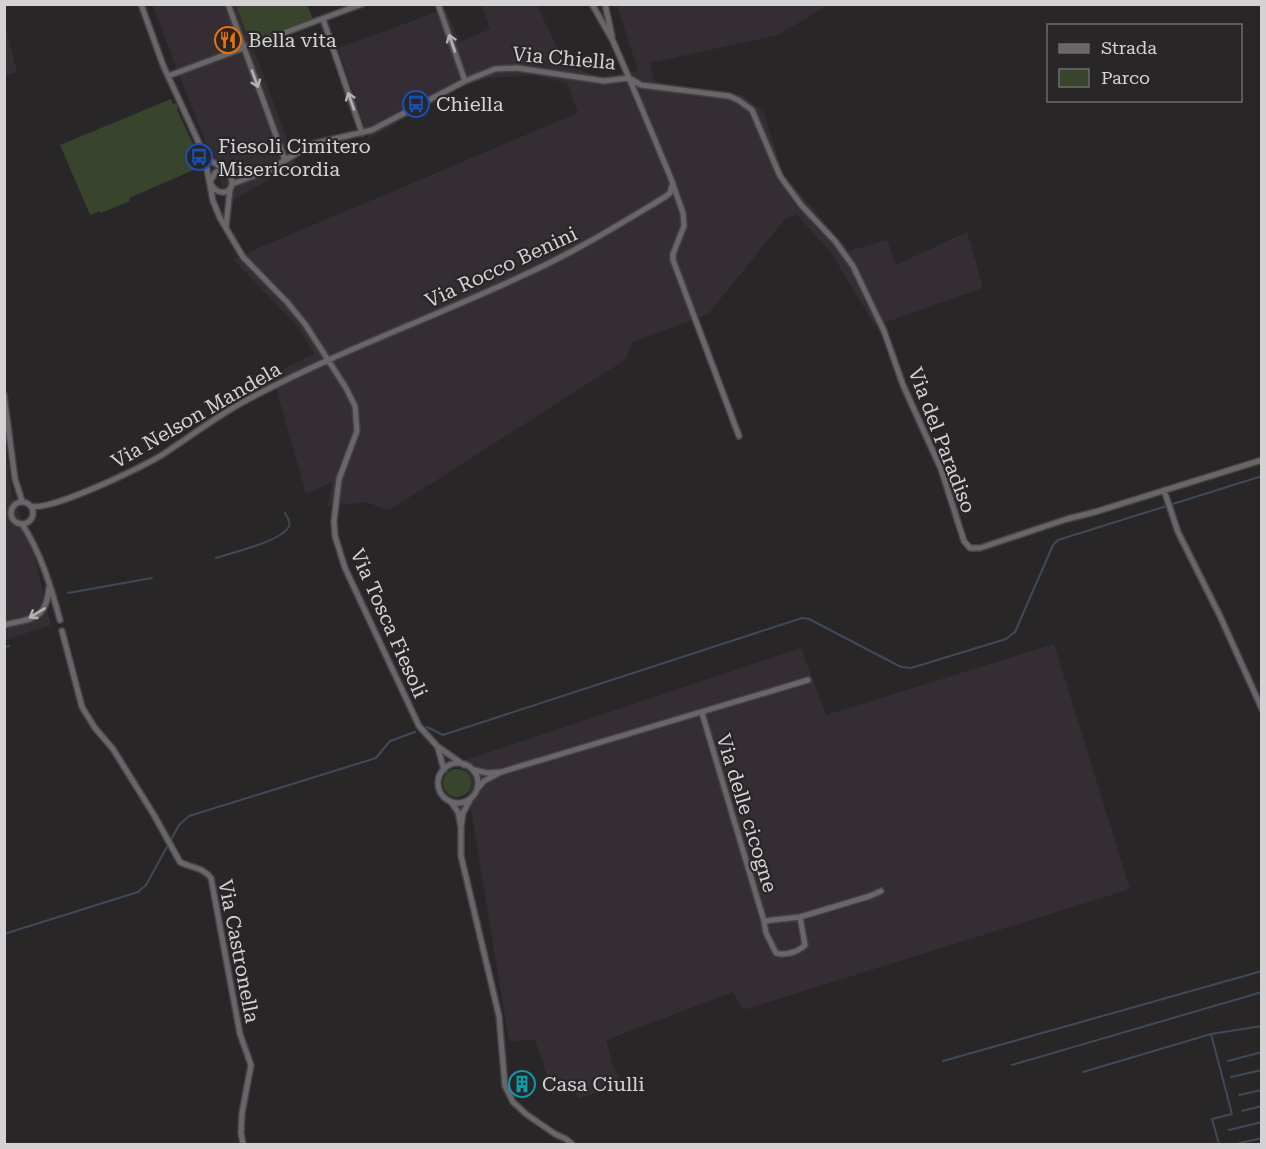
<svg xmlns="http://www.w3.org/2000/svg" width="1266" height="1149" font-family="'Roboto Serif',serif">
<rect width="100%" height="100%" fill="#292628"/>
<!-- built -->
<path fill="#342d34" d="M159,4L237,5L296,163L229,203L153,7Z
M830,4L778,35L650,63L655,82L742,95L764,112L782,172L849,251L887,240L896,265L967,232L983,288L875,326L832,254L797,215L785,219L708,314L633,342L625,360L396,506L387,510L366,502L328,506L332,482L306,494L272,375L314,354L298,327L233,259L578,113L567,83L532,75L488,78L461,87L369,139L338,48L445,9L460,42L490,29L482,5H537L565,65L600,77L638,71L617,5Z
M7,32L17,72L5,76V33Z
M4,430L12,496L30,539L51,625L5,640Z
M1054,644L1130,889L743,1010L733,992L606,1040L613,1066L623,1084L579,1098L568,1082L551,1087L535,1040L509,1041L463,761L801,648L826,715Z"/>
<!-- green -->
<path fill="#38442b" d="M236,5H307L313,19L250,42Z
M171,99L173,104L176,103L178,108L177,110L195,148L194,151L199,161H200L203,166L129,198L130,201L101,213L100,211L90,215L60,145Z
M443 783a14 14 0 1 1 28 0a14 14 0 1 1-28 0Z"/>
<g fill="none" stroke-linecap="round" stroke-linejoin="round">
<!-- stream -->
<path stroke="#404957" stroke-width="2" d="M216,558C231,553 283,541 289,526C291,522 287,517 285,513
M68,593L152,578
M4,647L9,646
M427,727L443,735L802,618L809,619L901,667L911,668L1006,639L1015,632L1053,545L1058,540L1262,476
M4,934L138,892L146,885L179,825L189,816L376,758L390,741L415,732
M1211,1034L1232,1114L1212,1119L1219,1144
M943,1061L1262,971
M1228,1061L1262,1052
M1012,1065L1262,992
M1083,1072L1211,1034L1262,1026
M1231,1077L1262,1070
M1239,1095L1262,1090
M1242,1111L1262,1106
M1229,1130L1262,1122
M1236,1144L1262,1138"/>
<defs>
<path id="street" d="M141,4L163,65L204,154L213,201L220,218L243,257L287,302L305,324L346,388L355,406L357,431L339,479L334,521L335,536L345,568L419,726L437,746L464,765
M228,4L285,160
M438,4L465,81
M592,4L613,41L629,78L670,176L683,213L684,226L673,254V260L739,436
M605,4L612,36
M323,19L362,133
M168,76L362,4
M629,78L641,85L729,96L738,100L752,110L780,176L802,206L835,241L853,266L884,331L903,385L941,469L964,541L970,548H980L1067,519L1095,512L1262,460
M206,157C213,164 233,171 232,183C231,198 212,193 210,181L216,172C226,169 237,174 247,177
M232,184L269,170L312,144L372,130L465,81L495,69L517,68L604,81L629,78
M226,227L230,189
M4,395L15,479L22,501
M1164,490L1178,532L1220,616L1262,709
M11 513a11 11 0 1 1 22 0a11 11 0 1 1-22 0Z
M31,506C49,512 146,466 165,453C191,436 217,416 245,401C335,352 433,318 526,274C575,252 620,224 665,197L670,193L673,183
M22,524C41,553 51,587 60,620
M4,625C32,618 46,621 49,588
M62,631L82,707L95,728L113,749L154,815L180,862C191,868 203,867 211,878L240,1034L251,1065L242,1113L241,1133L243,1144
M702,713L764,921L766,933L776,953C785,956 798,952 805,945L800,917
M438,748L444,770
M438 783a20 20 0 1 1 40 0a20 20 0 1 1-40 0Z
M474,770L487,773L501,772L484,781L478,788
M501,772L808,680
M451,802L458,812L461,827L463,813L470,800
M461,827V856L499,1016L505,1086L513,1102L526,1114L555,1134L566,1139L572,1144
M764,921L800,917L870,896L881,891"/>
</defs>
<!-- street casing -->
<use href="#street" stroke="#444243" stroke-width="8"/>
<!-- street -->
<use href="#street" stroke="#696669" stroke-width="5"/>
</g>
<!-- one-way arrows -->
<defs><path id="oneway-shaft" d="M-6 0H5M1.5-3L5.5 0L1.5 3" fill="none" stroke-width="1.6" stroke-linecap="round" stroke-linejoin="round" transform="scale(1.5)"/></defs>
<g stroke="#b4b2b3">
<use href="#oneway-shaft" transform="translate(452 43) rotate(-109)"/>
<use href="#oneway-shaft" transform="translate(255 79) rotate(70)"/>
<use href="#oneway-shaft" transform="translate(351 101) rotate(-109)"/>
<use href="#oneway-shaft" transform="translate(37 613) rotate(149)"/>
</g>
<!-- icons -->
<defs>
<symbol id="restaurant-ring" viewBox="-11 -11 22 22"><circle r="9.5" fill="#292628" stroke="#e8710a" stroke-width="1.5"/><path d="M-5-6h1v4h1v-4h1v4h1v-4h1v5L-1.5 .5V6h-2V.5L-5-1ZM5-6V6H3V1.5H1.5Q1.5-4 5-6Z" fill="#e8710a"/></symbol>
<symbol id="bus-ring" viewBox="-11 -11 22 22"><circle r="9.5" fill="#292628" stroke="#1a4fb4" stroke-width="1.5"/><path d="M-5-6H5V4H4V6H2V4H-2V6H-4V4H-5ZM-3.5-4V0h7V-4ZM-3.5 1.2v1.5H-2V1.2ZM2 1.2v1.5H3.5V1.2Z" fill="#1a4fb4"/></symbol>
<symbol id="building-ring" viewBox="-11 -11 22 22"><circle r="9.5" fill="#292628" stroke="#0f9aa8" stroke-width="1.5"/><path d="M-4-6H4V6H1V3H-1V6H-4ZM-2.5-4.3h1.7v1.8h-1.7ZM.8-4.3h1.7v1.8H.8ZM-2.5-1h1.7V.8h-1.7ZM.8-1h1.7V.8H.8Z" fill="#0f9aa8"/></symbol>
</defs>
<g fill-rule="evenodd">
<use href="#restaurant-ring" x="213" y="25" width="30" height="30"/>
<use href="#bus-ring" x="401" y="89" width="30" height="30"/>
<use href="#bus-ring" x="184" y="142" width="30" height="30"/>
<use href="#building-ring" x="507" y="1069" width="30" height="30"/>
</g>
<g text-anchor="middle" stroke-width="4.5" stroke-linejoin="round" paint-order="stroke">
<!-- poi labels -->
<g font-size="20" fill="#d4d2d3" stroke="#292628" text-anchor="start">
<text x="248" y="47">Bella vita</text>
<text x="436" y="111">Chiella</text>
<text x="218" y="153">Fiesoli Cimitero<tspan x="218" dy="23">Misericordia</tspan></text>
<text x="542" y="1091">Casa Ciulli</text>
</g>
<!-- street labels -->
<g font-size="20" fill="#d4d2d3" stroke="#292628">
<text transform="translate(564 58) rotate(5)" y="7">Via Chiella</text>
<text transform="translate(501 267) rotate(-25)" y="7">Via Rocco Benini</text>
<text transform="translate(196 415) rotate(-30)" y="7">Via Nelson Mandela</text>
<text transform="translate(942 440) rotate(69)" y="7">Via del Paradiso</text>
<text transform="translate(389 623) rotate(66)" y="7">Via Tosca Fiesoli</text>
<text transform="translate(747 813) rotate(73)" y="7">Via delle cicogne</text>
<text transform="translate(239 951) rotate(79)" y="7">Via Castronella</text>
</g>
</g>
<!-- border -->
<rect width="1266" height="1149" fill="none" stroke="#d4d2d3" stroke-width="12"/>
<!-- legend -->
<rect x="1047" y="24" width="195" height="78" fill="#292628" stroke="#6d6b6c" stroke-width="1.5"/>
<rect x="1059" y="44" width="30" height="9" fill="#696669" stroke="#6d6b6c" stroke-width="1.5"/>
<text x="1101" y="54" font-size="18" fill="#d4d2d3">Strada</text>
<rect x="1059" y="69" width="30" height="18" fill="#38442b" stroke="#6d6b6c" stroke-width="1.5"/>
<text x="1101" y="84" font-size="18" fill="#d4d2d3">Parco</text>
</svg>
